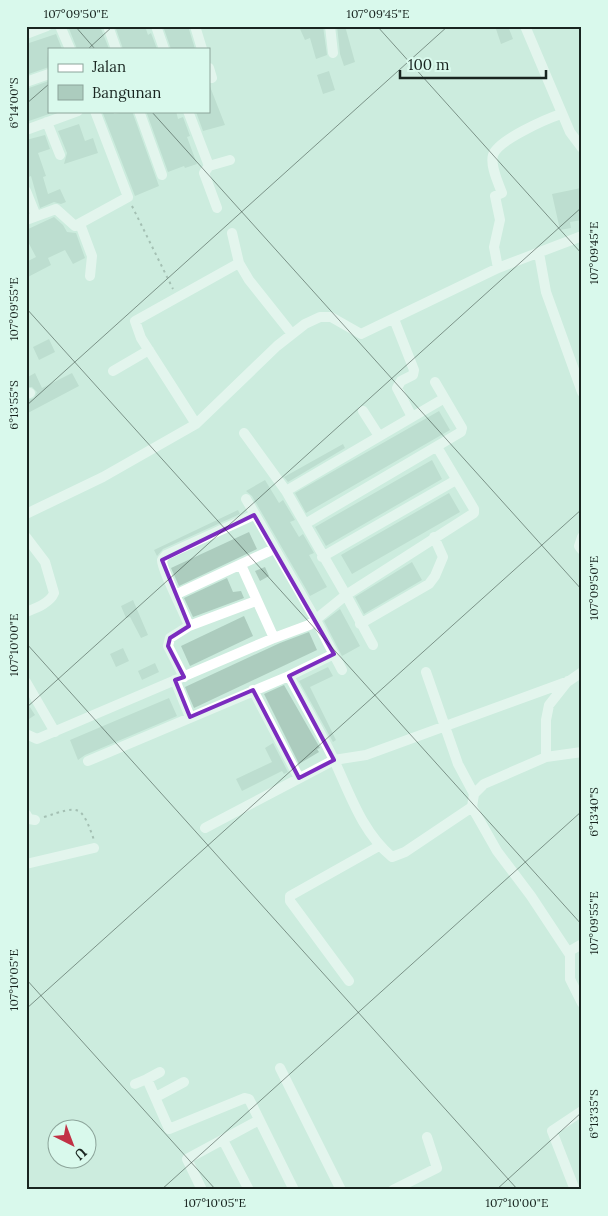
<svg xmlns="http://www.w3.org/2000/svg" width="608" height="1216" font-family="Lora,serif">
<rect width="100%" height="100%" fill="#ccecde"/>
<!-- building -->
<path fill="#acccbe" d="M68,26H100L109,49H77Z
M115,26H145L148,35L151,33L157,49H123Z
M170,26H188L195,49H171L164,29Z
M306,26H323L327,55L316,59L310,38L305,40L300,29Z
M337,26H345L355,62L344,66L340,54Z
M495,26H508L513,39L501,44Z
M56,34L62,49H47L49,67L26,75V44Z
M329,71L335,90L323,94L317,75Z
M49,81V114L26,122V89Z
M209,84L225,125L203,131L196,112L209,111Z
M102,111H113L114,114L132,111L159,186L135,196Z
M146,111H176L178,119L183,117L190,136L187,137L197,164L185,168L184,166L168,172Z
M79,124L85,141L93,138L98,153L64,164L67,153L58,131Z
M45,135L50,149L38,153L46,176L43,177L48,194L60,189L66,202L61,204L54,202L40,208L31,176L26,178V140Z
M581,188L582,220L570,222L571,228L560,230L552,194Z
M54,217L63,225L67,232L76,233L85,258L73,264L65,250L48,258L51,265L26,278V262L36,257L26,238V230Z
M49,339L55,352L39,360L33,347Z
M35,373L42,388L72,373L79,386L26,414V401L34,398L37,392L32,387H26V378Z
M439,411L450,430L306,513L295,493Z
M343,444L345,448L288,482L284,477Z
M432,460L442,479L326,546L315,527Z
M265,480L279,503L283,500L295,520L290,522L299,537L303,534L314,553L309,555L327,587L310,596L252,496L246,491Z
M449,493L460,512L352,574L341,555Z
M238,510L240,514L163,549L157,556L154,550Z
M249,532L257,549L179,586L171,568Z
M412,562L422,580L364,614L355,597Z
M265,567L269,576L260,581L255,571Z
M227,578L233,592L241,591L244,598L193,617L184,598Z
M133,600L148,635L141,638L130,617L126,618L121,606Z
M340,609L360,646L342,656L324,621Z
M244,616L253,636L190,666L181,646Z
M309,632L317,650L194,708L185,687L280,643Z
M123,648L129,661L116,667L110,654Z
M155,663L159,672L142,680L138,671Z
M328,667L333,676L310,687L336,740L333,742L299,681Z
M284,685L320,748L317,749L319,752L299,764L264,694Z
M169,698L177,716L85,755L78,760L70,740Z
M26,701L35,715L26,721Z
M273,743L288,772L284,774L282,771L242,791L236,779L272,762L265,748Z"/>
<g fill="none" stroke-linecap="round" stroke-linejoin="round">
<!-- path -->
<path stroke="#73897f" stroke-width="2" stroke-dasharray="2.5 4" stroke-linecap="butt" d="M132,206L173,289
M44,817C79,806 81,803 94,840"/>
<!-- minor -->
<path stroke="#fff" stroke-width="10" d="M60,26L70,49
M108,26L116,49
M156,26L164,49
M195,26L202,49
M330,26L333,53
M525,26L570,132L582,148
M26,34L47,26
M209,68L212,78
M26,82L49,74
M139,111L162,175
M188,111L209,166
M47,122L60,155
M26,130L78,111
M26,191L36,216
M217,208L204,173L209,166L230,160
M26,220L56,209L75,226L128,197L95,111
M80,224L92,256L90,276
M232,233L239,263L249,280L292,334
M539,253L546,292L582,392
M498,268L494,247L500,220L495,196L502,193C498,182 490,166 493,155C498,140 546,119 561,114
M394,319L414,370L413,375L401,381L397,388L412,417
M113,371L149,350
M26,394L30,393
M363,411L379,436
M196,424L141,338L135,321L239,263
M286,491L443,399
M246,499L316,620L342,670
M26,514L103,477L196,424L277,346L305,324L320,317H331L361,334L498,268L582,236
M305,524L461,432L462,428L435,382
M26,537L45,562L54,593C50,603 36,608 26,612
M582,537L579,546L582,550
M322,557L456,480
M241,565L274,638
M177,594L274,549
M360,624L429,584L435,576L443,557L434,537
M189,626C185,614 161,568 162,560L166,555L254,515
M373,645L346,595L474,513V509L437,447
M426,672L458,764L474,794
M289,676C304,704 320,731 334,760C350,794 362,832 392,857L405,852L472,807
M184,677L168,646L170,638L189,626L256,601
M175,680L190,717
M26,682L55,732
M253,690L299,778
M26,734L37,739L274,638L309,625L346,595L286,491L244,433
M582,752L546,757L484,784L474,794L472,807L497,851L531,896L570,955V979L582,1003
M546,757V720L549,705L568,681
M88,761L289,676L334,654
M26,814L29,819L35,820
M205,828L334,760L366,755L569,681L582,672
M26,864L94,848
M568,952L582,944
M349,981L290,901V896L379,846
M280,1068L341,1190
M160,1072L147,1079L169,1129L245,1098L249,1099L294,1190
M135,1084L147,1079
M156,1097L184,1082
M223,1140L249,1190
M202,1190L187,1159L259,1120
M393,1190L437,1168L427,1137
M575,1190L552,1131L582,1111"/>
</g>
<!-- marked area -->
<path d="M0 0H608V1216H0ZM254,515L334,654L289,676L334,760L299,778L253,690L190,717L175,680L184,677L168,646L170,638L189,626L162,560Z" fill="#ccecde" fill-opacity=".55" fill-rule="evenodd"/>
<path fill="none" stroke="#7b2cbf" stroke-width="4" stroke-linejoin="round" d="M254,515L334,654L289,676L334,760L299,778L253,690L190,717L175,680L184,677L168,646L170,638L189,626L162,560Z"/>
<!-- ticks -->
<path fill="none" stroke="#192520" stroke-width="1" stroke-opacity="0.45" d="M75,26L95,49M377,26L582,254M88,49L113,26M26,104L49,84M151,111L582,590M26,308L582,925M26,406L448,26M26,643L518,1190M26,708L582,207M26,979L216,1190M26,1009L582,509M161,1190L582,811M496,1190L582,1112"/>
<!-- border -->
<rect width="608" height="1216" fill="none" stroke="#d9f9ec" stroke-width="55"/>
<!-- legend -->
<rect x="48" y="48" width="162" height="65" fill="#d9f9ec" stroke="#8ca49a"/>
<rect x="58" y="64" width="25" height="8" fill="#ffffff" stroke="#8ca49a"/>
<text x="92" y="72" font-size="15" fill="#192520">Jalan</text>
<rect x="58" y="85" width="25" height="15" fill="#acccbe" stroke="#8ca49a"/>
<text x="92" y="98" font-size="15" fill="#192520">Bangunan</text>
<!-- north arrow -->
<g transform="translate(72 1144) rotate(138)"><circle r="24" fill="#d9f9ec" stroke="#8ca49a"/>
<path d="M0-4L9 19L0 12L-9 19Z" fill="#c13145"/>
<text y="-8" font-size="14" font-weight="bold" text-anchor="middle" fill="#192520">U</text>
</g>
<!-- scale -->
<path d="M400 70v8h146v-8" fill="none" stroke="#192520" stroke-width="2.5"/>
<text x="408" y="70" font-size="15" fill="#192520" stroke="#d9f9ec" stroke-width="4" paint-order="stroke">100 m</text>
<rect x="28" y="28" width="552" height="1160" fill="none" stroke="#192520" stroke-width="2"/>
<g font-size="12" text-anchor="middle" fill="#192520">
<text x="76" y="18">107°09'50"E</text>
<text x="378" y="18">107°09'45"E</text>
<text transform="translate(14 103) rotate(-90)" y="4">6°14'00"S</text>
<text transform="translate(594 253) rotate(-90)" y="4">107°09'45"E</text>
<text transform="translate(14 309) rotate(-90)" y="4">107°09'55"E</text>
<text transform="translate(14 405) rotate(-90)" y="4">6°13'55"S</text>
<text transform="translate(594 588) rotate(-90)" y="4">107°09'50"E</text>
<text transform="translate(14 645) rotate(-90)" y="4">107°10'00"E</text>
<text transform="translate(594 812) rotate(-90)" y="4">6°13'40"S</text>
<text transform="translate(594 923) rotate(-90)" y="4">107°09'55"E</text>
<text transform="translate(14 980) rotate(-90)" y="4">107°10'05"E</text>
<text transform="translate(594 1114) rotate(-90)" y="4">6°13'35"S</text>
<text x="215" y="1207">107°10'05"E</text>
<text x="517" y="1207">107°10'00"E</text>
</g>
</svg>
